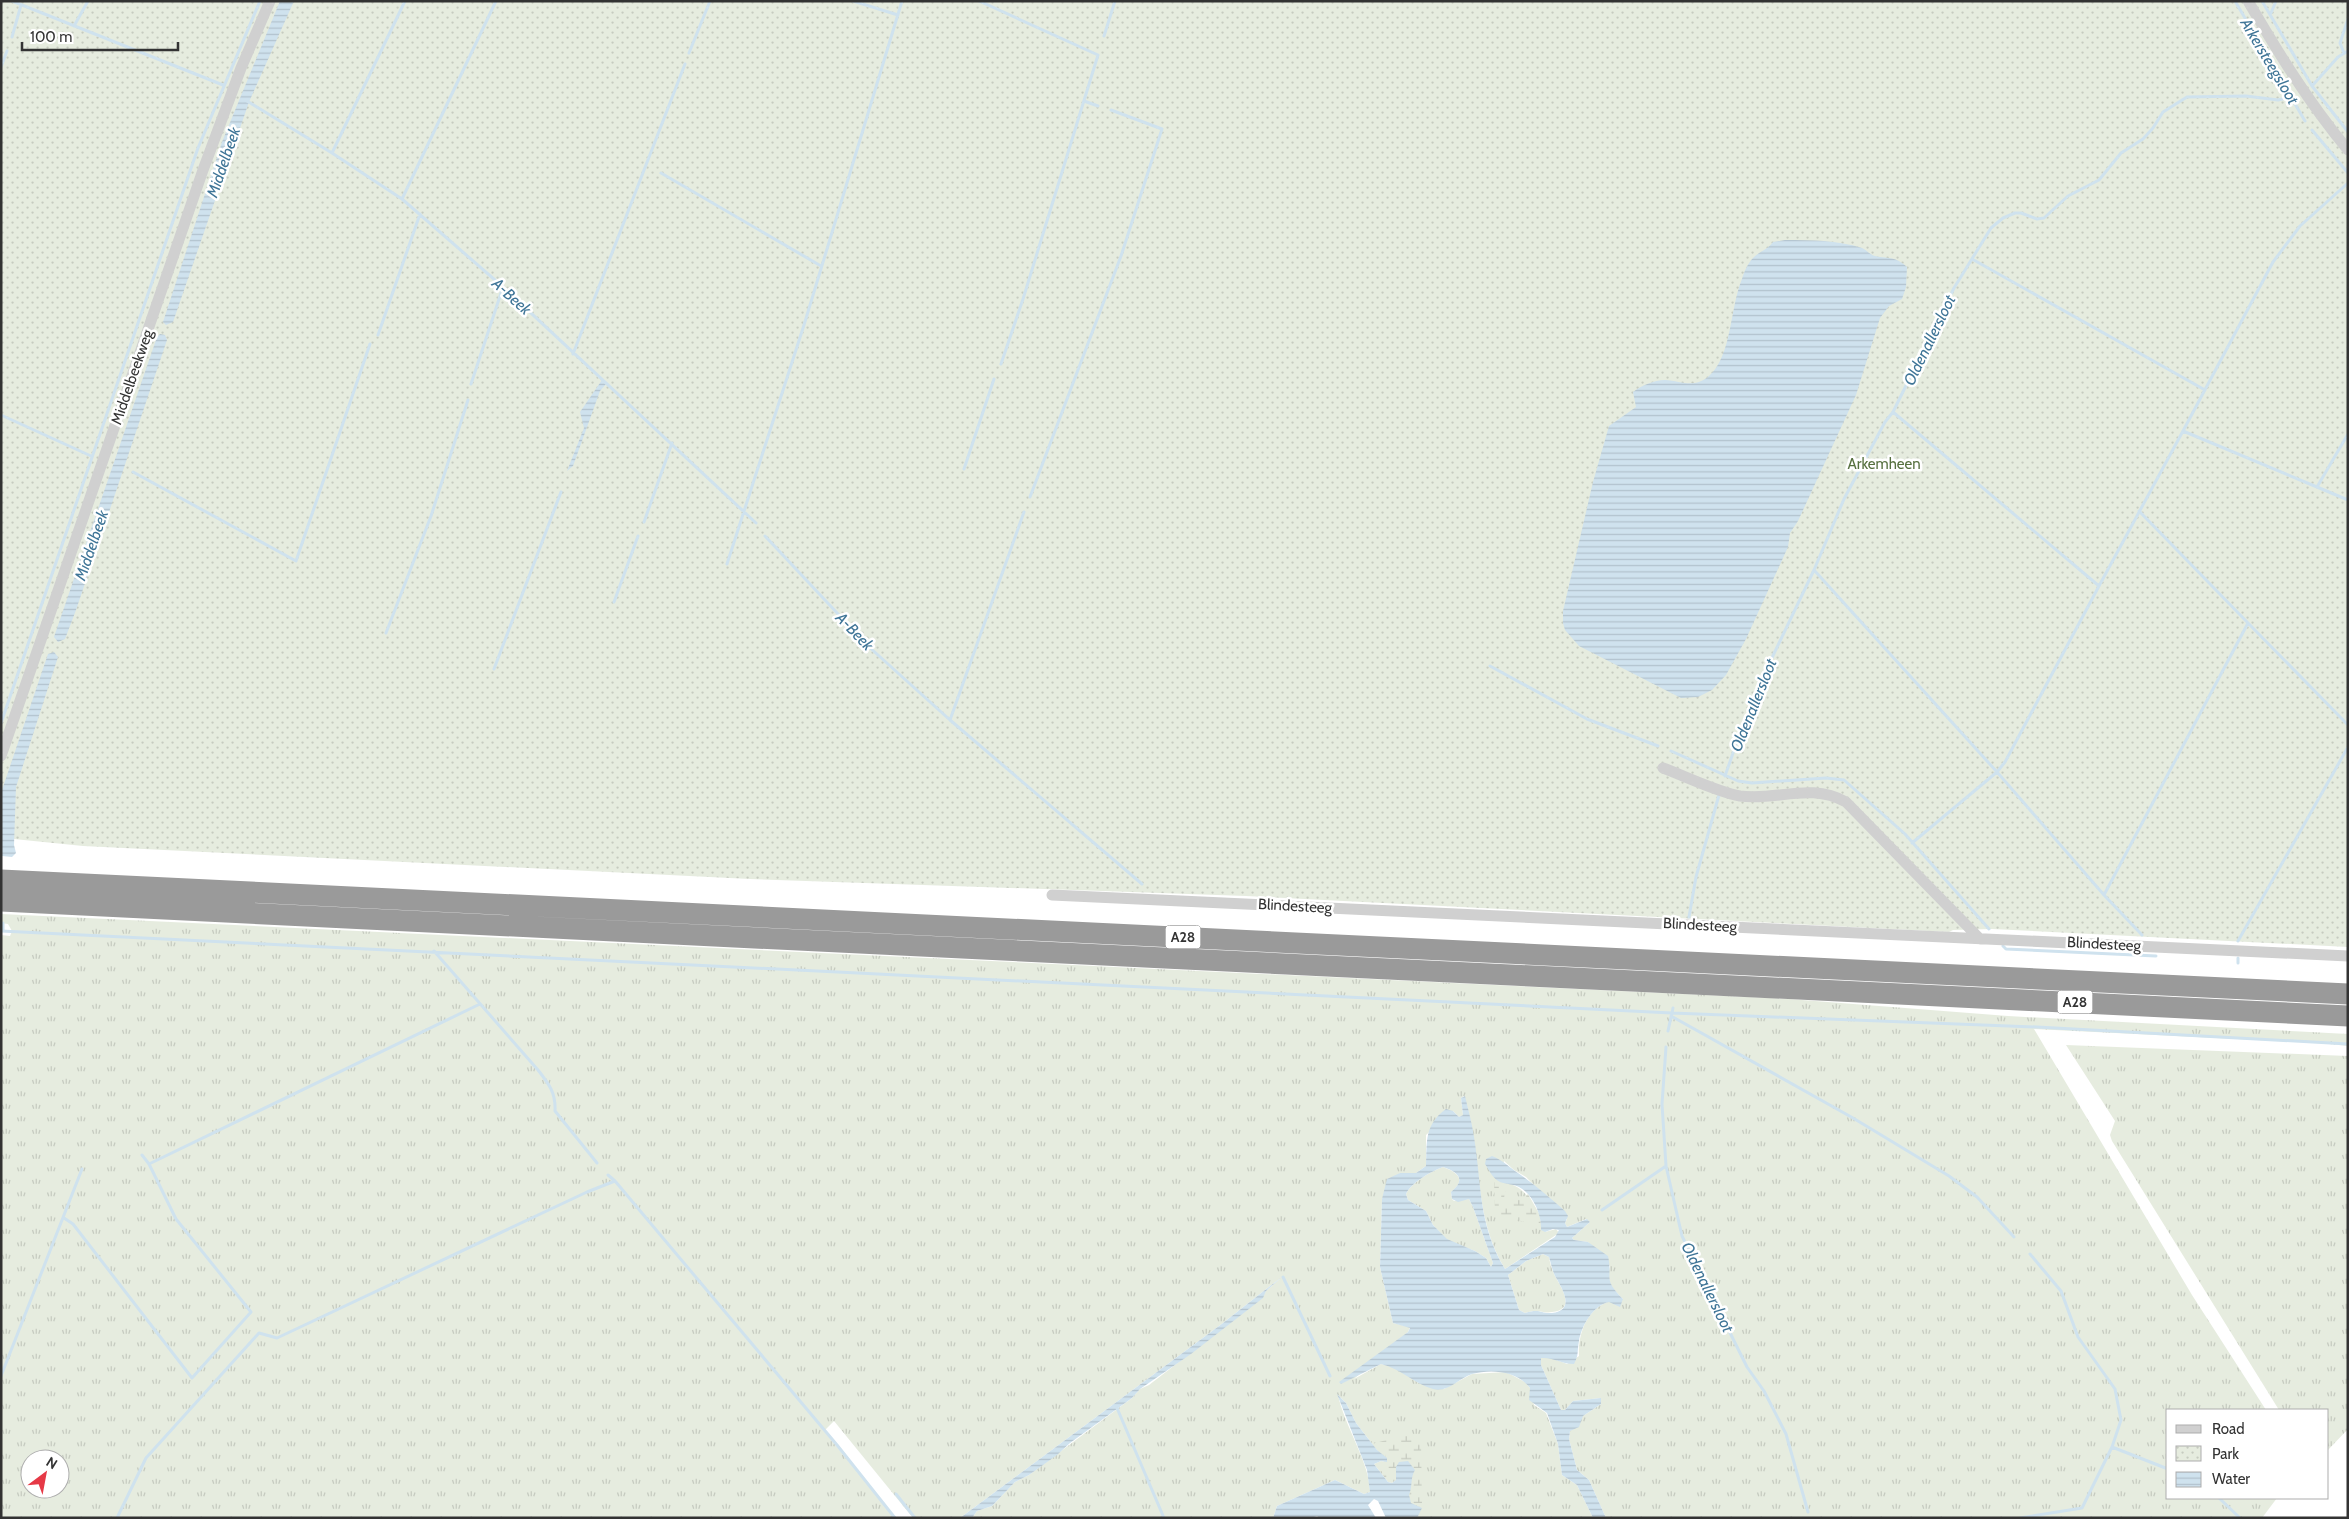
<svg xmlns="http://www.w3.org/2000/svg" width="2349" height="1519" font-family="Cabin,sans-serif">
<defs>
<pattern id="grass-tufts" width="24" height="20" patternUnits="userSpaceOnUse" patternTransform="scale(1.25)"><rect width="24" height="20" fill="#e6ecdf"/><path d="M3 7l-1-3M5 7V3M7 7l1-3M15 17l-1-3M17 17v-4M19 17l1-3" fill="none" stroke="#c6cbc0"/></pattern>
<pattern id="wetland-marsh" width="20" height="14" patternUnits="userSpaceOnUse" patternTransform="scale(1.25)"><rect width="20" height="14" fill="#e6ecdf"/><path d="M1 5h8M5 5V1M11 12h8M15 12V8" fill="none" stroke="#c6cbc0"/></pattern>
<pattern id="park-dots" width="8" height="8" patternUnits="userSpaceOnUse" patternTransform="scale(1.25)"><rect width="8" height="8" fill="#e6ecdf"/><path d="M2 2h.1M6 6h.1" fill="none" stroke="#c6cbc0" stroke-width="1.8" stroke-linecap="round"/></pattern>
<pattern id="water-rules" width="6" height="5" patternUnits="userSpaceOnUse" patternTransform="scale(1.25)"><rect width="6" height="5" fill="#cfe2ee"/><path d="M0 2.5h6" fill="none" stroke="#b2c2cd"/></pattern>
</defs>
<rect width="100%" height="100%" fill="#fff"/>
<!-- grass -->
<path fill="url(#grass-tufts)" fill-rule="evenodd" d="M1,914L1789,999L2008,1016L2348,1034V1046L2320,1043L2034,1029L2192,1295L2266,1410H2168V1498H2277L2262,1518H1606L1589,1480L1577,1470L1569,1439L1570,1431L1583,1416L1601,1404V1398L1573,1401L1565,1410H1561L1541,1365V1358L1549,1357L1567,1364L1579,1356C1578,1336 1585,1314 1603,1304C1609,1301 1617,1300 1623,1299C1613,1289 1605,1281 1610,1266L1588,1242L1574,1240L1572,1238L1590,1222L1586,1219L1567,1227L1565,1223L1567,1219L1526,1177L1514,1170L1504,1161L1500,1182C1529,1184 1535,1209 1545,1232L1556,1229L1559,1233L1505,1269C1472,1214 1483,1155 1464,1096L1461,1098L1463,1115L1459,1117L1453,1111L1426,1135V1166L1416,1173H1400L1382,1199L1380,1267L1393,1323L1410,1327L1408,1332L1354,1379L1381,1364L1396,1368L1419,1383L1444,1389L1472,1374L1506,1372L1525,1382L1530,1388L1534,1405L1546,1413L1558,1444L1562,1475L1577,1485L1593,1518H1417L1377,1450L1356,1423L1346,1403L1338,1395C1344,1425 1370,1463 1370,1492L1364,1494L1335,1480L1277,1506L1273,1518H972L977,1511L992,1506L1015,1482L1029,1475L1132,1398L1140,1389L1149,1385L1262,1298L1266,1291L1283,1276L1223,1323L960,1518H913L834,1421L824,1431L895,1518H1V935L10,936L12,931L8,924L1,923ZM30,1459H60V1489H30Z
M2066,1045L2348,1056V1429L2328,1450V1410H2279L2112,1141L2110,1135L2115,1121Z
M1443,1167C1459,1173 1466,1180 1451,1192L1452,1199L1454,1201L1469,1199L1473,1207L1493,1263L1491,1267L1486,1258L1475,1251L1447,1240L1433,1225L1426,1211L1408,1200L1406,1194C1412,1182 1430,1172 1443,1167Z
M1543,1254L1549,1257C1550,1263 1552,1270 1555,1276C1561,1288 1577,1309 1552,1312C1541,1314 1541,1308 1525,1313L1519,1310L1508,1275L1526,1261Z"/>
<!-- wetland -->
<path fill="url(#wetland-marsh)" d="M1494,1178L1500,1182H1507L1504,1198L1520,1200L1528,1194L1540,1215L1541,1227L1495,1213Z
M1404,1435L1421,1442L1422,1508L1411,1503L1409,1495L1412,1487L1411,1474H1396V1480L1392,1483L1388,1482L1374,1464L1381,1461L1387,1462L1385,1454L1377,1450L1372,1444Z"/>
<!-- park -->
<path fill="url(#park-dots)" d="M1,1H2348V947L1992,929L1953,930L1949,932L1246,896L750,879L83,846L4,838L1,836Z"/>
<!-- water -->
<path fill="url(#water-rules)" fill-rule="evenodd" d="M280,1H294L249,102L173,322L166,325L163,322L222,142Z
M1785,240C1811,240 1837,240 1862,248C1867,250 1870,255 1875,256C1890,259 1895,256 1907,267L1906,287L1902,299L1889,306L1880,318L1856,395L1798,521L1790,533L1788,547L1746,639L1726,675L1712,690L1698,697L1681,698L1579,646L1565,630L1563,623V611L1593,482L1609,426L1636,407L1633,392C1641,386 1654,380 1665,380C1682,381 1694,389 1709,376C1732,356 1730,307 1742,279C1744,272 1748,263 1753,258C1760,251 1767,250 1773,242Z
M160,334L165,335L167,340L76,610L65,639L58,642L54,637L157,337Z
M602,380L606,384L600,391L573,466L567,471L584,428L580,412Z
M54,652L58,657L16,787L14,845L16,853L12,857L2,856L1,793L48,654Z
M1465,1096C1468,1109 1472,1123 1474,1137C1482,1186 1478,1224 1505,1269L1555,1237L1559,1230L1553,1229L1545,1232L1541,1230C1542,1215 1533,1194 1519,1187C1513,1184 1506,1184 1500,1182C1493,1179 1489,1170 1485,1164L1486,1159L1492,1156C1502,1160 1507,1165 1515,1171C1533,1183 1549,1197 1565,1211L1568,1216L1565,1223L1567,1227L1587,1219L1590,1222L1572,1238L1574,1240L1588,1242L1608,1256C1613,1279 1602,1278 1623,1299L1620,1307L1609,1302C1593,1305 1581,1327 1579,1341C1577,1351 1579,1355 1574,1364C1562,1364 1553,1357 1541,1358V1365L1561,1410H1565L1573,1401L1601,1398V1404L1583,1416L1579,1427L1570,1431L1569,1439L1577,1470L1589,1480L1606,1518H1593L1577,1485L1562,1475L1558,1444L1547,1413L1529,1400L1530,1388C1517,1371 1492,1369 1472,1374C1459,1378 1448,1393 1433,1389C1415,1384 1401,1369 1381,1364L1341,1384L1339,1382L1408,1332L1410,1328L1393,1323L1380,1267L1382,1199L1387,1179L1400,1173H1416L1426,1166C1427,1142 1424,1125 1446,1109L1453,1111L1459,1117L1463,1115L1461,1098ZM1443,1167C1459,1172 1466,1180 1451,1192L1452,1199L1458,1202L1469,1199L1473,1207L1493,1263L1491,1267L1486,1258L1475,1251L1447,1239L1433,1225L1426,1211L1408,1200L1406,1194C1412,1182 1430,1172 1443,1167ZM1543,1254L1549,1257C1551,1263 1552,1270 1555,1276C1561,1287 1577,1310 1552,1313C1540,1314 1541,1308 1525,1313L1519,1310L1508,1275L1526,1261Z
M1283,1276L1266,1291L1263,1298L1191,1354L1140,1389L1132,1398L1070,1443L1057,1455L1029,1475L1015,1482L992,1506L977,1511L972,1518H960L1223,1323Z
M1337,1394L1346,1403L1356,1423L1377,1450L1387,1458V1462L1381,1461L1374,1464L1388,1482L1392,1483L1396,1480V1467L1399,1462L1408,1461L1415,1470C1410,1478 1413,1485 1409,1495L1411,1503L1422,1508L1417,1518H1386L1378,1501L1374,1499L1368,1505L1376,1518H1320L1317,1516L1311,1518H1273L1277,1506L1335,1480L1364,1494L1370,1492L1367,1470Z"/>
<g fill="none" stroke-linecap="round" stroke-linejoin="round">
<!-- stream -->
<path stroke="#cfe2ee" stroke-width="3" d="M12,1L223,85
M853,1L898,15
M979,1L1098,55L1023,299L1001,364
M2235,1L2305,121
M2262,1L2312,86L2348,132
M2271,13L2276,1
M74,26L88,1
M1104,36L1115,1
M12,37L21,5
M689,53L710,1
M2344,53L2340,43L2348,19
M1,67L7,51
M2312,86L2338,57L2348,51
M247,101L332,153L402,199L503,287L756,523
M1084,101L1098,106
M2312,130L2348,173
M332,153L405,1
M661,173L821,266
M402,199L496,1
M1972,259L2205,390
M378,335L420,214
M573,354L685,64
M471,384L503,287
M1893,412L2099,586L2183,431
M1,415L91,456
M2348,434L2317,487L2348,500
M964,469L994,379
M133,472L296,561L370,344
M2317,487L2183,431L2273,262L2300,226L2348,183
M1030,497L1121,256L1162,129L1111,110
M2139,511L2248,623
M644,522L672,443
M765,536L868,646L950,720L1142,884
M727,564L804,325L902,1
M1814,570L1997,772L2104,895
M614,602L638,536
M386,633L431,516L468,400
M1490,666L1587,719L1658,746
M494,669L561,492
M950,720L1024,512
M1,723L198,148L260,1
M1671,751L1738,781L1752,783L1826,778L1844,780L1905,834L1989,929
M1725,776L1739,736L1769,664L1814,570L1844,499L1885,422L1893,412L1954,288L1991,228L2003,218L2015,213H2021L2037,219L2044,218L2068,196L2099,180L2121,153L2143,139L2153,128L2163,112L2187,97L2246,96L2278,100L2291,97
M1912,843L1997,772L2005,762L2099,586
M1689,917L1696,877L1719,795
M1,931L1672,1013L2037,1027L2348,1044
M3,931V923
M2142,935L2104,895L2248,623L2348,725
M2238,941L2348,747
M2003,946L2006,949L2156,956
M434,951L538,1070C549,1084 556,1093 555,1111L597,1163
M2238,963V958
M1671,1016L1853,1118L1949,1176L1977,1197L2014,1237
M1668,1031L1673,1008
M1666,1047L1662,1104L1666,1166L1682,1236L1747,1367L1764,1391L1786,1434L1808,1512
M149,1164L480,1004
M615,1181L837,1445L895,1518
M1602,1210L1666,1166
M64,1218L73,1224L192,1378L251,1312L176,1219L149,1164L142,1155
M2030,1254L2061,1291L2078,1337L2115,1389L2121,1420L2112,1447
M1283,1277L1330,1376
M1,1376L82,1169
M1117,1408L1164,1518
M896,1494L915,1518
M2219,1498L2240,1518
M117,1518L146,1458L259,1333L277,1338L587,1192L615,1181L608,1175
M2020,1518L2082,1508L2112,1447L2168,1469"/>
<!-- street -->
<path stroke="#d0d0d0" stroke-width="11" d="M2248,1C2279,54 2309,103 2348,150
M1,756L203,170L241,68L270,1
M1663,768C1685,776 1717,792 1740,796C1778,801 1810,782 1846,802L1980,939
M1052,895L2348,956"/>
<!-- highway -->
<path stroke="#9a9a9a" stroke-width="21" d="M1,880L2348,994
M1,901L2348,1016"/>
</g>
<g text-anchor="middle" stroke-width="5" stroke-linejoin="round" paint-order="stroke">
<!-- shield labels -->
<g fill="#fff" stroke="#707070" stroke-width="1">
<rect x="1165.5" y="925.5" width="35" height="23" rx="4"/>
<rect x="2057.5" y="990.5" width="35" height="23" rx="4"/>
</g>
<g font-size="14" font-weight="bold" fill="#333">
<text x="1183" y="942">A28</text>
<text x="2075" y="1007">A28</text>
</g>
<!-- street labels -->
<g font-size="15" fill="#333" stroke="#fff">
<text transform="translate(132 377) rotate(-71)" y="5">Middelbeekweg</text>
<text transform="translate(1295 906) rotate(3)" y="5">Blindesteeg</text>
<text transform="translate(1700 925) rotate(3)" y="5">Blindesteeg</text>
<text transform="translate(2104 944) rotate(3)" y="5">Blindesteeg</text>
</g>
<!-- park labels -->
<g font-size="15" fill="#56703f" stroke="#fff">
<text x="1884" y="469">Arkemheen</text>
</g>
<!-- water labels -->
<g font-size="16" font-style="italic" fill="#3f7597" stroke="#fff">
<text transform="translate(2270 61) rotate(59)" y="6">Arkersteegsloot</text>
<text transform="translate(223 162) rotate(-71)" y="6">Middelbeek</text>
<text transform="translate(512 296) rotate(42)" y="6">A-Beek</text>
<text transform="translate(1929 340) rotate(-64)" y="6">Oldenallersloot</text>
<text transform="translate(91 545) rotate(-71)" y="6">Middelbeek</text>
<text transform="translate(855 631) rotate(46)" y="6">A-Beek</text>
<text transform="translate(1753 705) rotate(-68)" y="6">Oldenallersloot</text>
<text transform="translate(1708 1287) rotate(64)" y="6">Oldenallersloot</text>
</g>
</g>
<!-- border -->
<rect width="2349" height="1519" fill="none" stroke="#333333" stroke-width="5"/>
<!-- legend -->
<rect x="2166" y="1409" width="162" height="90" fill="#ffffff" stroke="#adadad"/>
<rect x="2176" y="1425" width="25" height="8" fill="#d0d0d0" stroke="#adadad"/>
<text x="2212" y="1434" font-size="15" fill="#333333">Road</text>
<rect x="2176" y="1446" width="25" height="15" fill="url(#park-dots)" stroke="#adadad"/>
<text x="2212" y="1459" font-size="15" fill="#333333">Park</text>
<rect x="2176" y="1472" width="25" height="15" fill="url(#water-rules)" stroke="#adadad"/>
<text x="2212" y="1484" font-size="15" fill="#333333">Water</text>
<!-- north arrow -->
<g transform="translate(45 1474) rotate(32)"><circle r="24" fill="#ffffff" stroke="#adadad"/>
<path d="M0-4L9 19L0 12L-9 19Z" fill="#e63946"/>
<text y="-8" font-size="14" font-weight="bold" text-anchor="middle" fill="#333333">N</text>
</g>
<!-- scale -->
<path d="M22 42v8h156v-8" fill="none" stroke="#333333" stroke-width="2.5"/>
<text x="30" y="42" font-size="15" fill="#333333" stroke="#ffffff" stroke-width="4" paint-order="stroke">100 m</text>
</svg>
